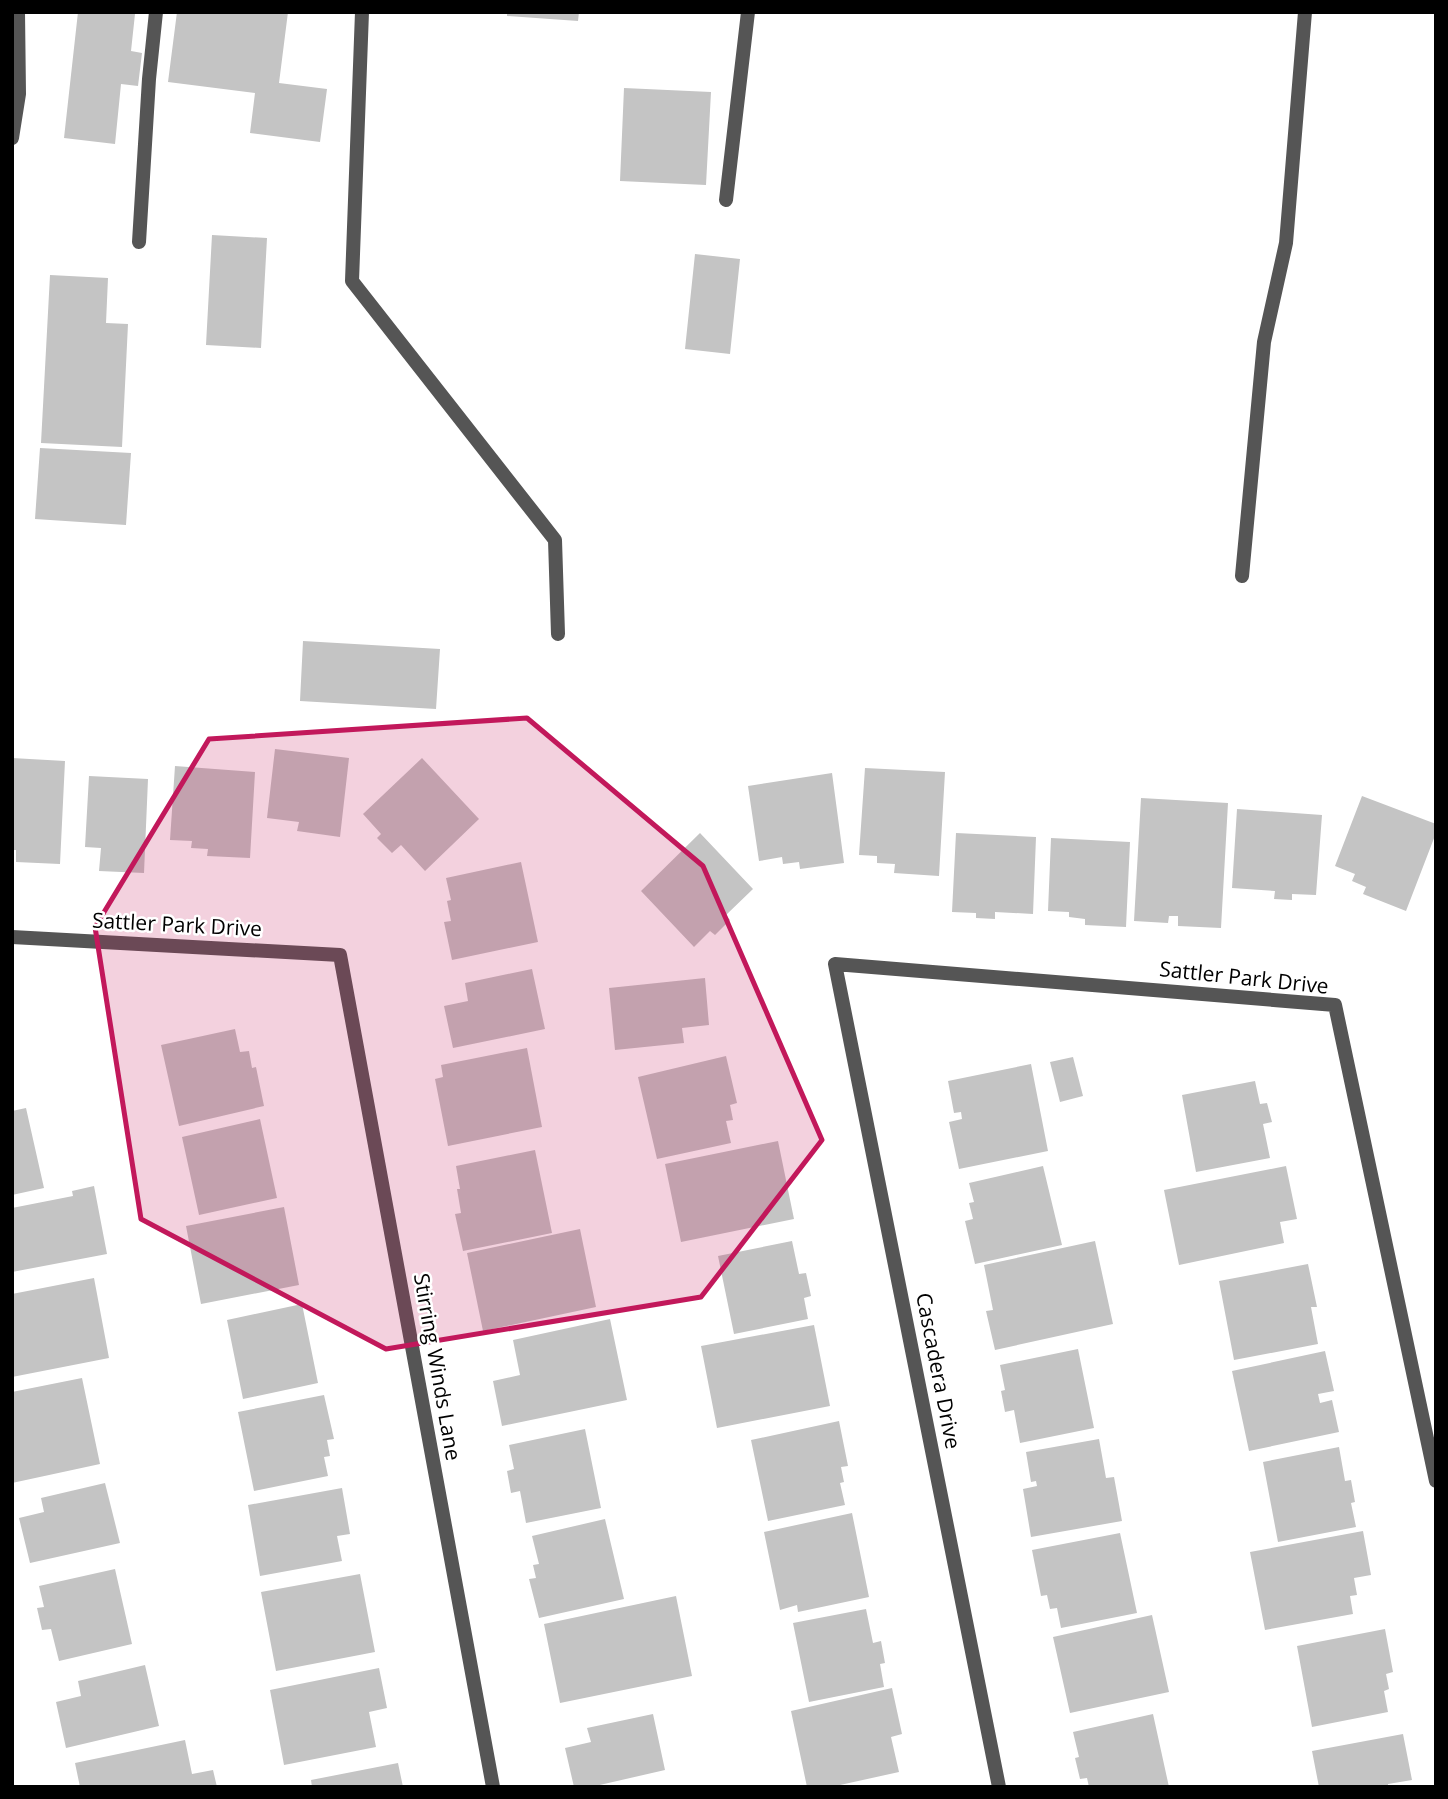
<svg xmlns="http://www.w3.org/2000/svg" width="1448" height="1799" font-family="'Open Sans',sans-serif">
<rect width="100%" height="100%" fill="#fff"/>
<!-- building -->
<path fill="#c4c4c4" d="M78,12L135,14L131,51L142,53L138,86L121,84L115,144L64,138Z
M177,12H288L279,83L327,89L320,142L250,133L255,93L168,82Z
M507,12H579L578,21L507,16Z
M624,88L711,92L706,185L620,181Z
M212,235L267,238L261,348L206,345Z
M695,254L740,259L730,354L685,349Z
M50,275L108,278L106,323L128,324L122,447L41,443Z
M40,448L131,453L126,525L35,519Z
M303,641L440,649L436,709L300,701Z
M275,749L349,758L340,837L297,831L299,822L267,818Z
M12,758L65,761L60,864L16,862V850H12Z
M422,758L479,819L425,871L401,845L392,853L377,838L381,834L363,814Z
M175,766L255,772L250,858L207,856L208,849L191,848L192,841L170,840Z
M865,768L945,772L939,876L894,873L895,864L877,863V856L859,855Z
M832,773L844,863L800,869L799,862L783,864L782,857L759,861L748,786Z
M89,776L148,779L144,873L99,871L101,848L85,847Z
M1362,796L1436,824V833L1406,911L1363,894L1366,887L1352,881L1355,874L1335,866Z
M1141,798L1228,803L1221,928L1178,926V916H1169L1168,923L1134,921Z
M1237,809L1322,815L1316,895L1292,894V900L1274,899L1275,891L1232,888Z
M700,833L753,889L726,915L730,920L715,935L710,931L694,947L641,891Z
M956,833L1036,837L1033,914L995,912V919L976,918V913L952,912Z
M1051,838L1130,842L1126,927L1085,925V919L1069,917V912L1048,911Z
M521,862L538,942L452,960L444,922L451,921L447,901L451,900L446,878Z
M532,969L545,1029L453,1048L444,1006L468,1001L465,983Z
M705,978L709,1025L682,1028L684,1043L615,1050L609,988Z
M235,1029L240,1052L249,1051L252,1068L256,1067L264,1106L179,1126L161,1045Z
M527,1048L542,1127L448,1146L435,1079L443,1077L441,1065Z
M726,1056L737,1103L730,1105L733,1120L726,1121L731,1143L657,1159L638,1077Z
M1073,1057L1083,1096L1060,1102L1050,1062Z
M1031,1064L1048,1151L959,1169L949,1122L962,1119L961,1112L954,1113L948,1081Z
M1255,1081L1260,1104L1267,1103L1272,1122L1263,1124L1270,1158L1196,1172L1182,1095Z
M26,1108L44,1188L12,1195V1111Z
M260,1119L277,1198L199,1215L182,1137Z
M778,1141L794,1219L681,1242L665,1164Z
M535,1150L552,1233L463,1251L455,1214L461,1213L457,1189H460L456,1166Z
M1043,1166L1062,1245L975,1264L965,1221L973,1219L969,1203L974,1202L969,1183Z
M1286,1166L1297,1219L1280,1222L1284,1243L1179,1265L1164,1190Z
M94,1186L107,1254L12,1272V1208L73,1196L72,1191Z
M284,1207L299,1285L201,1304L186,1226Z
M580,1229L596,1307L483,1331L467,1253Z
M792,1241L799,1274L806,1273L811,1296L804,1298L808,1319L734,1334L718,1256Z
M1095,1241L1113,1324L995,1350L986,1311L993,1310L984,1265Z
M1308,1264L1317,1307H1311L1318,1344L1234,1360L1219,1281Z
M94,1278L109,1358L12,1377V1294Z
M302,1304L318,1383L243,1399L227,1320Z
M610,1319L627,1400L502,1426L493,1381L520,1375L513,1340Z
M814,1325L830,1406L717,1428L701,1346Z
M1078,1349L1094,1428L1020,1443L1014,1410L1005,1412L1001,1391L1005,1390L1000,1365Z
M1325,1351L1334,1391L1318,1394L1320,1403L1332,1400L1339,1432L1249,1451L1232,1371Z
M82,1378L100,1464L12,1483V1392Z
M324,1395L334,1439L327,1440L330,1456L324,1457L328,1476L254,1491L238,1412Z
M839,1421L848,1466L841,1467L844,1482L840,1483L845,1505L768,1521L751,1440Z
M585,1429L601,1508L526,1523L520,1491L511,1493L507,1471L514,1469L509,1445Z
M1099,1439L1106,1478L1114,1477L1122,1521L1031,1537L1023,1489L1037,1486L1036,1481L1031,1482L1026,1452Z
M1339,1447L1345,1481L1351,1480L1355,1502L1351,1503L1356,1527L1278,1542L1263,1462Z
M105,1483L120,1543L30,1563L19,1518L44,1512L41,1498Z
M342,1488L350,1534L337,1536L342,1561L260,1576L248,1505Z
M852,1513L869,1597L798,1612L797,1605L780,1610L764,1532Z
M605,1519L624,1599L539,1618L529,1579L536,1578L533,1565L539,1564L532,1536Z
M1363,1531L1371,1575L1354,1578L1357,1595L1350,1596L1353,1614L1265,1630L1250,1552Z
M1120,1533L1137,1613L1061,1628L1057,1608L1050,1609L1047,1595L1041,1596L1032,1550Z
M115,1569L132,1644L59,1661L51,1629L42,1630L37,1608L44,1607L39,1586Z
M360,1574L375,1652L276,1671L261,1592Z
M676,1596L692,1676L560,1703L544,1624Z
M866,1609L873,1643L881,1641L885,1663L880,1664L884,1687L809,1702L793,1623Z
M1152,1615L1169,1692L1070,1713L1053,1637Z
M1385,1629L1393,1672L1386,1674L1389,1689L1384,1691L1388,1712L1312,1727L1297,1646Z
M145,1665L159,1726L66,1748L56,1702L81,1696L78,1681Z
M379,1668L387,1708L369,1712L376,1747L284,1765L270,1690Z
M892,1688L902,1734L891,1737L899,1772L831,1787H807L791,1711Z
M653,1714L665,1770L591,1787H574L565,1748L591,1742L587,1728Z
M1153,1714L1169,1787H1089L1087,1778L1080,1779L1075,1758L1079,1757L1073,1732Z
M1403,1734L1412,1780L1388,1784V1787H1319L1312,1751Z
M185,1740L192,1774L213,1770L217,1787H80L75,1763Z
M398,1763L403,1787H312L311,1780Z"/>
<g fill="none" stroke-linecap="round" stroke-linejoin="round">
<!-- lane -->
<path stroke="#555" stroke-width="14" d="M362,12L352,281L555,540L558,634
M12,138L19,94L18,12
M726,200L748,12
M139,242L149,79L156,12
M1242,576L1264,342L1286,243L1305,12"/>
<!-- street -->
<path stroke="#555" stroke-width="14" d="M12,937L340,955L493,1787
M999,1787L835,964L1335,1005L1436,1481"/>
</g>
<!-- marked area -->
<path fill="#c2185b" fill-opacity="0.2" stroke="#c2185b" stroke-width="5" stroke-linejoin="round" d="M527,718L703,866L822,1140L701,1297L386,1349L141,1219L95,927L209,739Z"/>
<g text-anchor="middle" stroke-width="5" stroke-linejoin="round" paint-order="stroke">
<!-- street labels -->
<g font-size="21" fill="#000" stroke="#fff">
<text transform="translate(177 925) rotate(3)" y="7">Sattler Park Drive</text>
<text transform="translate(1244 978) rotate(6)" y="7">Sattler Park Drive</text>
<text transform="translate(437 1367) rotate(80)" y="7">Stirring Winds Lane</text>
<text transform="translate(938 1371) rotate(79)" y="7">Cascadera Drive</text>
</g>
</g>
<!-- border -->
<rect width="1448" height="1799" fill="none" stroke="#000000" stroke-width="28"/>
</svg>
